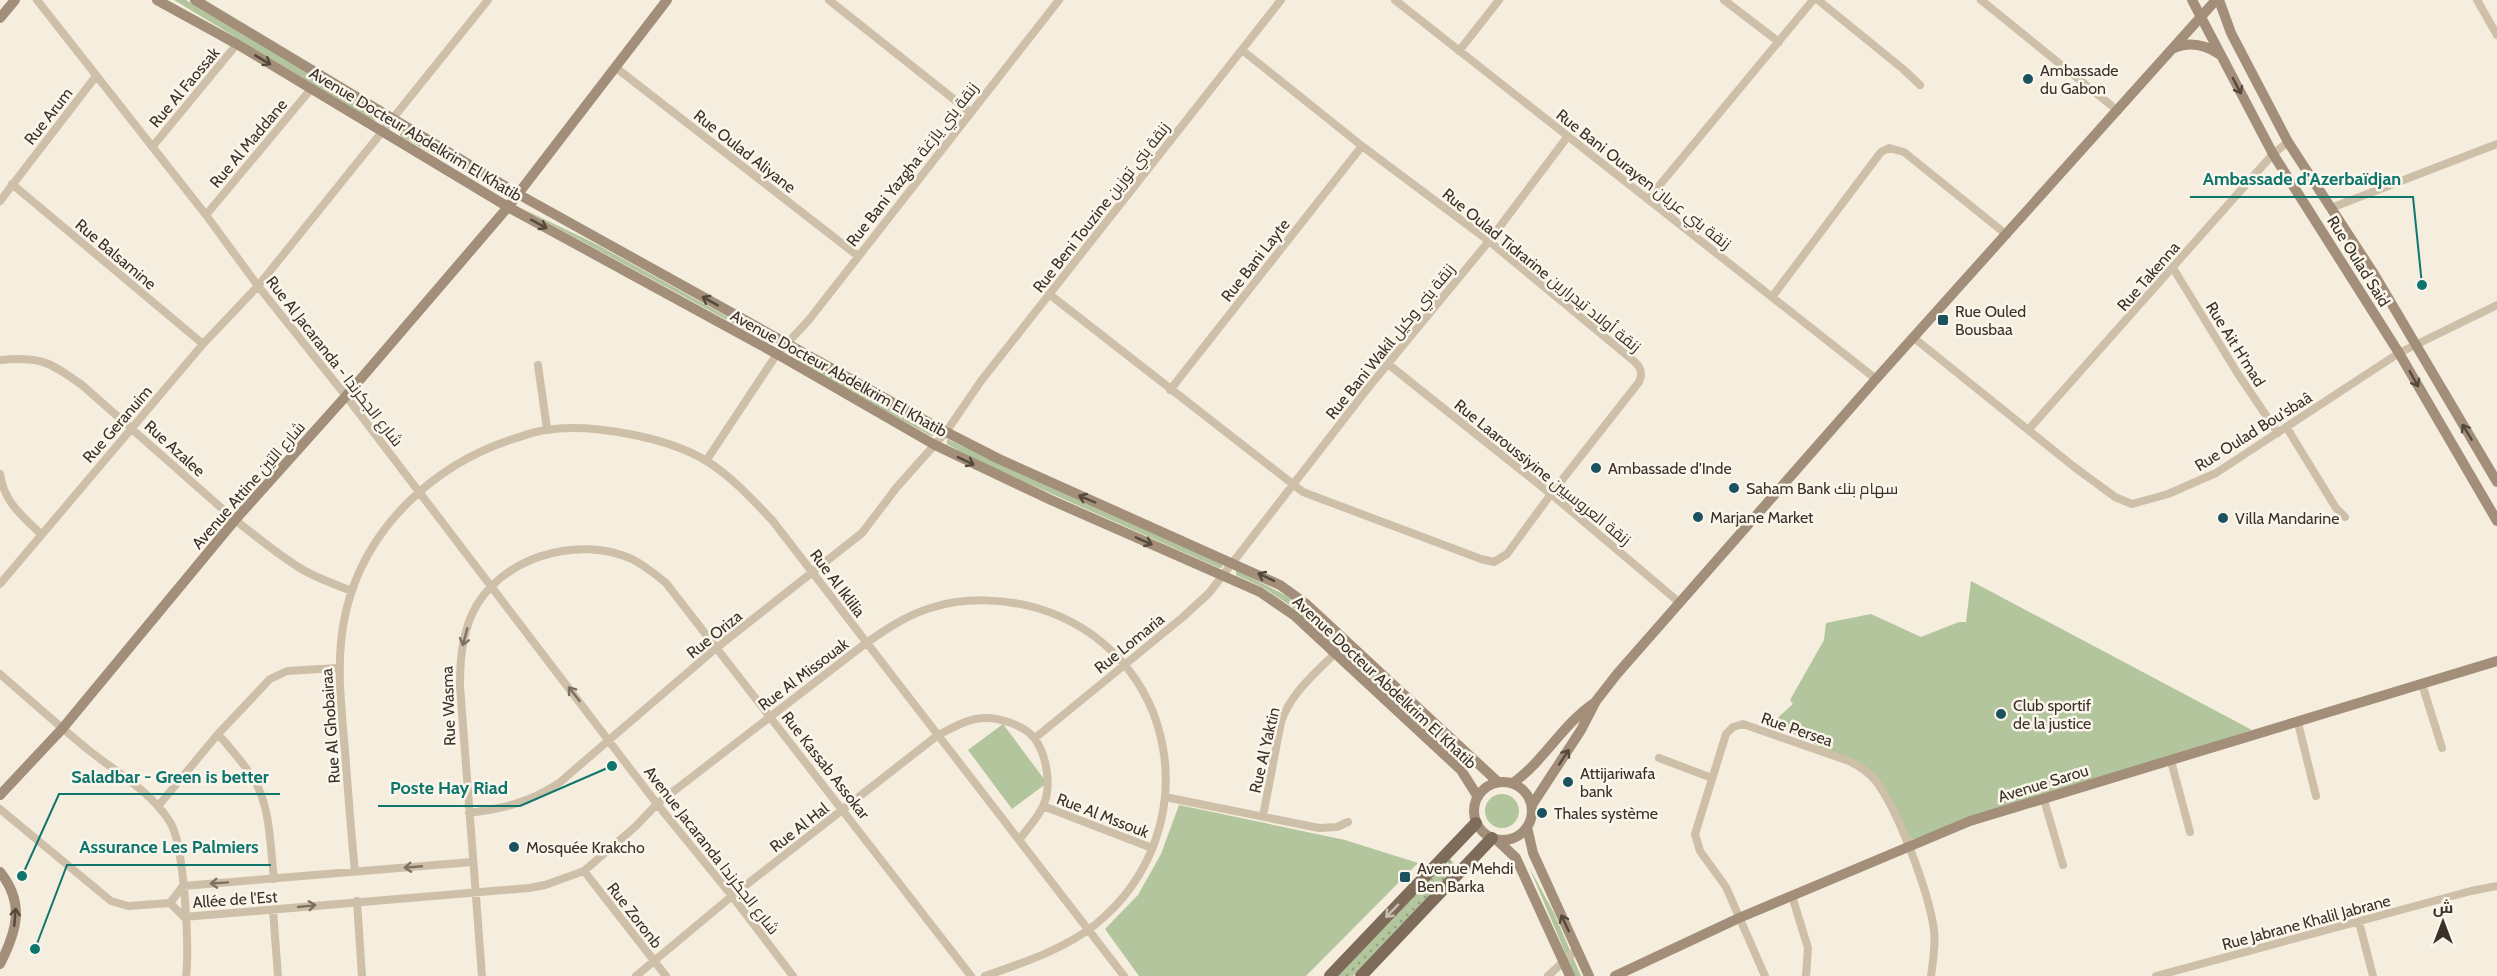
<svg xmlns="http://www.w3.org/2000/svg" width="2497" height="976" font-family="Cabin,Cairo,sans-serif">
<defs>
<pattern id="garden-dots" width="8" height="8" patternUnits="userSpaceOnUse" patternTransform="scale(1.5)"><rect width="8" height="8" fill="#b2c59c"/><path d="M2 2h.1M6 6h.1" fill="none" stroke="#92a17f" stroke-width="1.8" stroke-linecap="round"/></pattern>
</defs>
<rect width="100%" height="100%" fill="#f5edde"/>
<!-- grass -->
<path fill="#b2c59c" d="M174,0H186L377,115L378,119L374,121Z
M401,131H404L507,195L400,136Z
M521,208L596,244L766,338L767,342Z
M798,358L934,430L935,435L931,436L798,363Z
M947,439L1072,497L1221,562L1223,567L1219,568L980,462L947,444Z
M1236,570L1287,596L1337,640L1338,645L1334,646L1291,606L1264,588L1236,575Z
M1971,581L2252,730L1911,840L1875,774L1772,723L1793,704L1790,700L1824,640L1826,623L1871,614L1921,637L1959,622H1966Z
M1345,650L1349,651L1460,756L1457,758L1344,655Z
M1003,724L1047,783L1012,809L968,750Z
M1485 811a17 17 0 1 1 34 0a17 17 0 1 1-34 0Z
M1179,805L1345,840L1418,863L1306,976H1139L1105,929L1138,895L1161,854Z
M1529,867L1554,913L1581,976H1575Z"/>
<!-- garden -->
<path fill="url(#garden-dots)" d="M1450,859L1457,867L1353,976H1338Z"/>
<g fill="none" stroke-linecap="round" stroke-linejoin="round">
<!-- street -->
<path stroke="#cebfa9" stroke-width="8" d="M37,0L206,215L258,286L346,396L657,804L732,896L793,976
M829,0L970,112
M1395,0L1876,379
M1724,0L1779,42
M1818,0L1903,69L1920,85
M1981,0L2118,111
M2477,0L2497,35
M1459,51L1499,0
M615,67L858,256
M153,146L237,44
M12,184L203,344
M1649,198L1813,0
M0,201L96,76
M2331,208L2497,144
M206,215L311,89
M2173,268L2238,374L2278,433
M1049,294L1303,492L1481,559L1494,562L1507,554L1551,494L1639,382C1643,374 1641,368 1635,362L1489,241L1362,146L1242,50
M1772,297L1881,152L1889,148L1904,152L2007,235
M1914,338L2073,466L2115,497L2132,504L2168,494L2216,473L2399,353L2497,305
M0,360C40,356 50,362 82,385L235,520C256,536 277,554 300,568C316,578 334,584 352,591
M1388,364L1551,494L1680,603
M538,365L547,429
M1170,390L1362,146
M2287,428L2336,508L2345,517
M2029,429L2273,154L2288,142
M706,461L777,354L808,321L1059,0
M0,474C4,502 22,516 41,534
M0,584L203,344L258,286L488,0
M0,674C30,700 60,727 91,752C118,773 152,793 170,822C184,843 190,949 186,976
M2422,684L2442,748
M2298,723L2316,796
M218,734C230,748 243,762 253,778C271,806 270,847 274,879
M1035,738L1183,617L1209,593L1368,388L1489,241L1568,136
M1659,758L1712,778
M2171,761L2190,832
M1165,797L1319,828L1337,827L1348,822
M2044,800L2063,865
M159,805L218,734L270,679L287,671L338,668
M1043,806L1152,848
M0,809L111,901L128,906L170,903
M469,813C505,808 528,803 559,783L715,649L862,533L897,487L946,432L981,381L1281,0
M1263,816L1281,722C1292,688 1324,668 1346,641
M584,871L666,976
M355,872C351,832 348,791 345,751C341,703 335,658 346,611C366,527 435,463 516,438C526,435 536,431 546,430C591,423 666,437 705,460C730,475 752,499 772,520L1124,976
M1792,896L1808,948L1806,976
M357,901L362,976
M170,903L184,917L529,888L545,885L584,871L636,826L657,804L866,643C887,629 908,614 934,607C966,597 1005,599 1037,608C1180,651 1210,831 1096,924C1065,949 1023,963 985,976
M170,903L183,886L472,862
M273,910L278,976
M2359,922L2373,976
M482,976L460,686C460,660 462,637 472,614C498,558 577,534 632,559C644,565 655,574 666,583L971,976
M636,976L732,896L938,735C953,728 968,718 985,718C1001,718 1026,726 1035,739C1047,756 1052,788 1043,806C1038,818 1027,829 1019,840
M1548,976L1577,949
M1765,976L1726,887L1700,851L1695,834L1726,734L1733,727L1743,724L1849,761C1859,766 1868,772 1875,780C1898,809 1929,893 1934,930C1936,945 1933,961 1931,976
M2156,976L2471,891L2497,886"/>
<!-- secondary -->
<path stroke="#a28e79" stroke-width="10" d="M157,0L237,44L508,207L777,354L935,445L1051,500L1260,592L1295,616L1461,770L1478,797
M195,0L518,194L946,432L999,459L1280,585L1305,603L1498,782
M2192,0L2273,154L2399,353L2497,521
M2219,0L2231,33L2288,142L2374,274L2497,482
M0,18L15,0
M2172,49C2189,41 2204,44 2219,54
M1474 811a29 29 0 1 1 58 0a29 29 0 1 1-58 0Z
M1513,783C1544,761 1562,725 1594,703
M0,795L62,729L235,520L346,396L508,207L667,0
M1532,805L1581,730L1596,701L1617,674L1876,379L2216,0
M1527,827L1533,853L1589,976
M1497,840L1516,858L1570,976
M0,872C25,903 17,931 0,964
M1615,976L1739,918L1970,821L2497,661"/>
<!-- primary -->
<path stroke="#7e6b59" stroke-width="12" d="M1330,976L1476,823
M1361,976L1492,838"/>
</g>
<!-- one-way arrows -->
<defs><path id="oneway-shaft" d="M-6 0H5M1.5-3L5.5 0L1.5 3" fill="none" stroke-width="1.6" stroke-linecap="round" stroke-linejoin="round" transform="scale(1.5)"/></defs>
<g stroke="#55483d">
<use href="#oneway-shaft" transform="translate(263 60) rotate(31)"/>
<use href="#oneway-shaft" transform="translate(2237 86) rotate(62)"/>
<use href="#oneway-shaft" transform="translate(539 224) rotate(29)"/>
<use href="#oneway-shaft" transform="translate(710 301) rotate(-151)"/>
<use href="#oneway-shaft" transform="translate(2414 379) rotate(61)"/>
<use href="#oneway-shaft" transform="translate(2467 432) rotate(-121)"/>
<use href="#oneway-shaft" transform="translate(966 461) rotate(26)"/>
<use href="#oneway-shaft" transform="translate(1087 499) rotate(-157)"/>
<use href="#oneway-shaft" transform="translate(1144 541) rotate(24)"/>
<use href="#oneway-shaft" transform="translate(1266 577) rotate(-154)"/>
<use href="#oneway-shaft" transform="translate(1564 757) rotate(-57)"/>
<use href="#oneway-shaft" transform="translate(15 917) rotate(-85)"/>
<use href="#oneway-shaft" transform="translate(1565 923) rotate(-115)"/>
</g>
<g stroke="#7d7163">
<use href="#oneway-shaft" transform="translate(465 637) rotate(105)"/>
<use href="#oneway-shaft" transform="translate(574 694) rotate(-128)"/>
<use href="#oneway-shaft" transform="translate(413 867) rotate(175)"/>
<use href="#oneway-shaft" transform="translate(219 883) rotate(176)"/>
<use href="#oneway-shaft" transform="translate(307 906) rotate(-6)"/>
</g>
<use stroke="#c9beb1" href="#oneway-shaft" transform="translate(1392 911) rotate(134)"/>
<!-- markers -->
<g fill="#1b5260" stroke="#fbf6eb" stroke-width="2">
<circle cx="2028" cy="79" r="6"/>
<rect x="1937" y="314" width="12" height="12" rx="3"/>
<circle cx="1596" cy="468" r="6"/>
<circle cx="1734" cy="488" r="6"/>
<circle cx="1698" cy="517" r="6"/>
<circle cx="2223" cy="518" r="6"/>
<circle cx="2001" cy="714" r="6"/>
<circle cx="1568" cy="782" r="6"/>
<circle cx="1542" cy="813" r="6"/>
<circle cx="514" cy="847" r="6"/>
<rect x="1399" y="871" width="12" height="12" rx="3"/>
</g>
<g text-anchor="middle" stroke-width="5" stroke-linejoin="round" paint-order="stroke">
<!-- poi labels -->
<g font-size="16" fill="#3b3129" stroke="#fbf6eb" text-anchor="start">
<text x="2040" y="76">Ambassade<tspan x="2040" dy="18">du Gabon</tspan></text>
<text x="1955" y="317">Rue Ouled<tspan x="1955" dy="18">Bousbaa</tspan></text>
<text x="1608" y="474">Ambassade d'Inde</text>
<text x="1746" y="494">Saham Bank سهام بنك</text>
<text x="1710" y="523">Marjane Market</text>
<text x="2235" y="524">Villa Mandarine</text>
<text x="2013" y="711">Club sportif<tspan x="2013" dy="18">de la justice</tspan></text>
<text x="1580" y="779">Attijariwafa<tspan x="1580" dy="18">bank</tspan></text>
<text x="1554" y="819">Thales système</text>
<text x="526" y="853">Mosquée Krakcho</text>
<text x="1417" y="874">Avenue Mehdi<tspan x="1417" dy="18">Ben Barka</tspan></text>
</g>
<!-- street labels -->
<g font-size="16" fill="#3b3129" stroke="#fbf6eb">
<text transform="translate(184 87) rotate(-50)" y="6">Rue Al Faossak</text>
<text transform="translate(48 116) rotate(-52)" y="6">Rue Arum</text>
<text transform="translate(416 134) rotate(31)" y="6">Avenue Docteur Abdelkrim El Khatib</text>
<text transform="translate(248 143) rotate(-50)" y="6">Rue Al Maddane</text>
<text transform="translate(745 151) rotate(38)" y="6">Rue Oulad Aliyane</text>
<text transform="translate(912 164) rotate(-52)" y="6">Rue Bani Yazgha زنقة بني يازغة</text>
<text transform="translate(1644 179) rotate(38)" y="6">Rue Bani Ourayen زنقة بني عريان</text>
<text transform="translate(1101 207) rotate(-52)" y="6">Rue Beni Touzine زنقة بني توزين</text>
<text transform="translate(116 254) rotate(40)" y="6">Rue Balsamine</text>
<text transform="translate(1255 260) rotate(-52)" y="6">Rue Bani Layte</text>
<text transform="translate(2359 261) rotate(58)" y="6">Rue Oulad Said</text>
<text transform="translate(1542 270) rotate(39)" y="6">Rue Oulad Tidrarine زنقة أولاد تيدرارين</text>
<text transform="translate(2148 276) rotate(-49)" y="6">Rue Takenna</text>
<text transform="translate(1390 341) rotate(-51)" y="6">Rue Bani Wakil زنقة بني وكيل</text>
<text transform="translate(2236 344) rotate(58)" y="6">Rue Ait H'mad</text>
<text transform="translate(335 361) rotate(52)" y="6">Rue Al Jacaranda - شارع الجكرندا</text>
<text transform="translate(839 373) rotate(29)" y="6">Avenue Docteur Abdelkrim El Khatib</text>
<text transform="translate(117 424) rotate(-49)" y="6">Rue Geranuim</text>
<text transform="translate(2253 431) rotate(-32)" y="6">Rue Oulad Bou'sbaâ</text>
<text transform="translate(175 448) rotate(42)" y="6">Rue Azalee</text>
<text transform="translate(1543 472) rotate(39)" y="6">Rue Laaroussiyine زنقة العروسيين</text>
<text transform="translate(248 485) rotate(-49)" y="6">Avenue Attine شارع التين</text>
<text transform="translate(838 583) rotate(53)" y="6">Rue Al Iklilia</text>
<text transform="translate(714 634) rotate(-39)" y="6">Rue Oriza</text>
<text transform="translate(1129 643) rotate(-39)" y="6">Rue Lomaria</text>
<text transform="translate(803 674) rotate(-37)" y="6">Rue Al Missouak</text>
<text transform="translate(1385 682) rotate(43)" y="6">Avenue Docteur Abdelkrim El Khatib</text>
<text transform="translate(448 706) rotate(-92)" y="6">Rue Wasma</text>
<text transform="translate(330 726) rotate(-94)" y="6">Rue Al Ghobairaa</text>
<text transform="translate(1797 729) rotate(19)" y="6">Rue Persea</text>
<text transform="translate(1264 750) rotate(-77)" y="6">Rue Al Yaktin</text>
<text transform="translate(826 765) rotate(52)" y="6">Rue Kassab Assokar</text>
<text transform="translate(2043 783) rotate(-17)" y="6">Avenue Sarou</text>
<text transform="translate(1103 815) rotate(21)" y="6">Rue Al Mssouk</text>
<text transform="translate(799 827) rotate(-38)" y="6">Rue Al Hal</text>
<text transform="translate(712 850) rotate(52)" y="6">Avenue Jacaranda شارع الجكرندا</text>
<text transform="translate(235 899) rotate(-4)" y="6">Allée de l'Est</text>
<text transform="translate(635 915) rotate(52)" y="6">Rue Zoronb</text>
<text transform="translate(2306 922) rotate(-15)" y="6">Rue Jabrane Khalil Jabrane</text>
</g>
</g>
<!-- callouts -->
<path fill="none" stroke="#0f766e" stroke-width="2" d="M2422 285L2413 197H2190M22 876L59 794H280M612 766L520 806H378M35 949L67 865H271"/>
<g fill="#0f766e" stroke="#fbf6eb" stroke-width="2">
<circle cx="2422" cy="285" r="6"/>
<circle cx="22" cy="876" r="6"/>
<circle cx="612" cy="766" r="6"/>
<circle cx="35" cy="949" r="6"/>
</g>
<g font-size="18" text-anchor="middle" font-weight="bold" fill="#0f766e" stroke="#fbf6eb" stroke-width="5" stroke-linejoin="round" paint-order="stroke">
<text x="2302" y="185">Ambassade d'Azerbaïdjan</text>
<text x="170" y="783">Saladbar - Green is better</text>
<text x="449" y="794">Poste Hay Riad</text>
<text x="169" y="853">Assurance Les Palmiers</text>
</g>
<!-- north arrow -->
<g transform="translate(2443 922)" stroke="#fbf6eb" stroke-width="4.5" paint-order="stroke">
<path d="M0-4.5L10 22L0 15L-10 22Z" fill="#3b3129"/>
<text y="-9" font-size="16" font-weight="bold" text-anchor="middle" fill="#3b3129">ش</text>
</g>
</svg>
